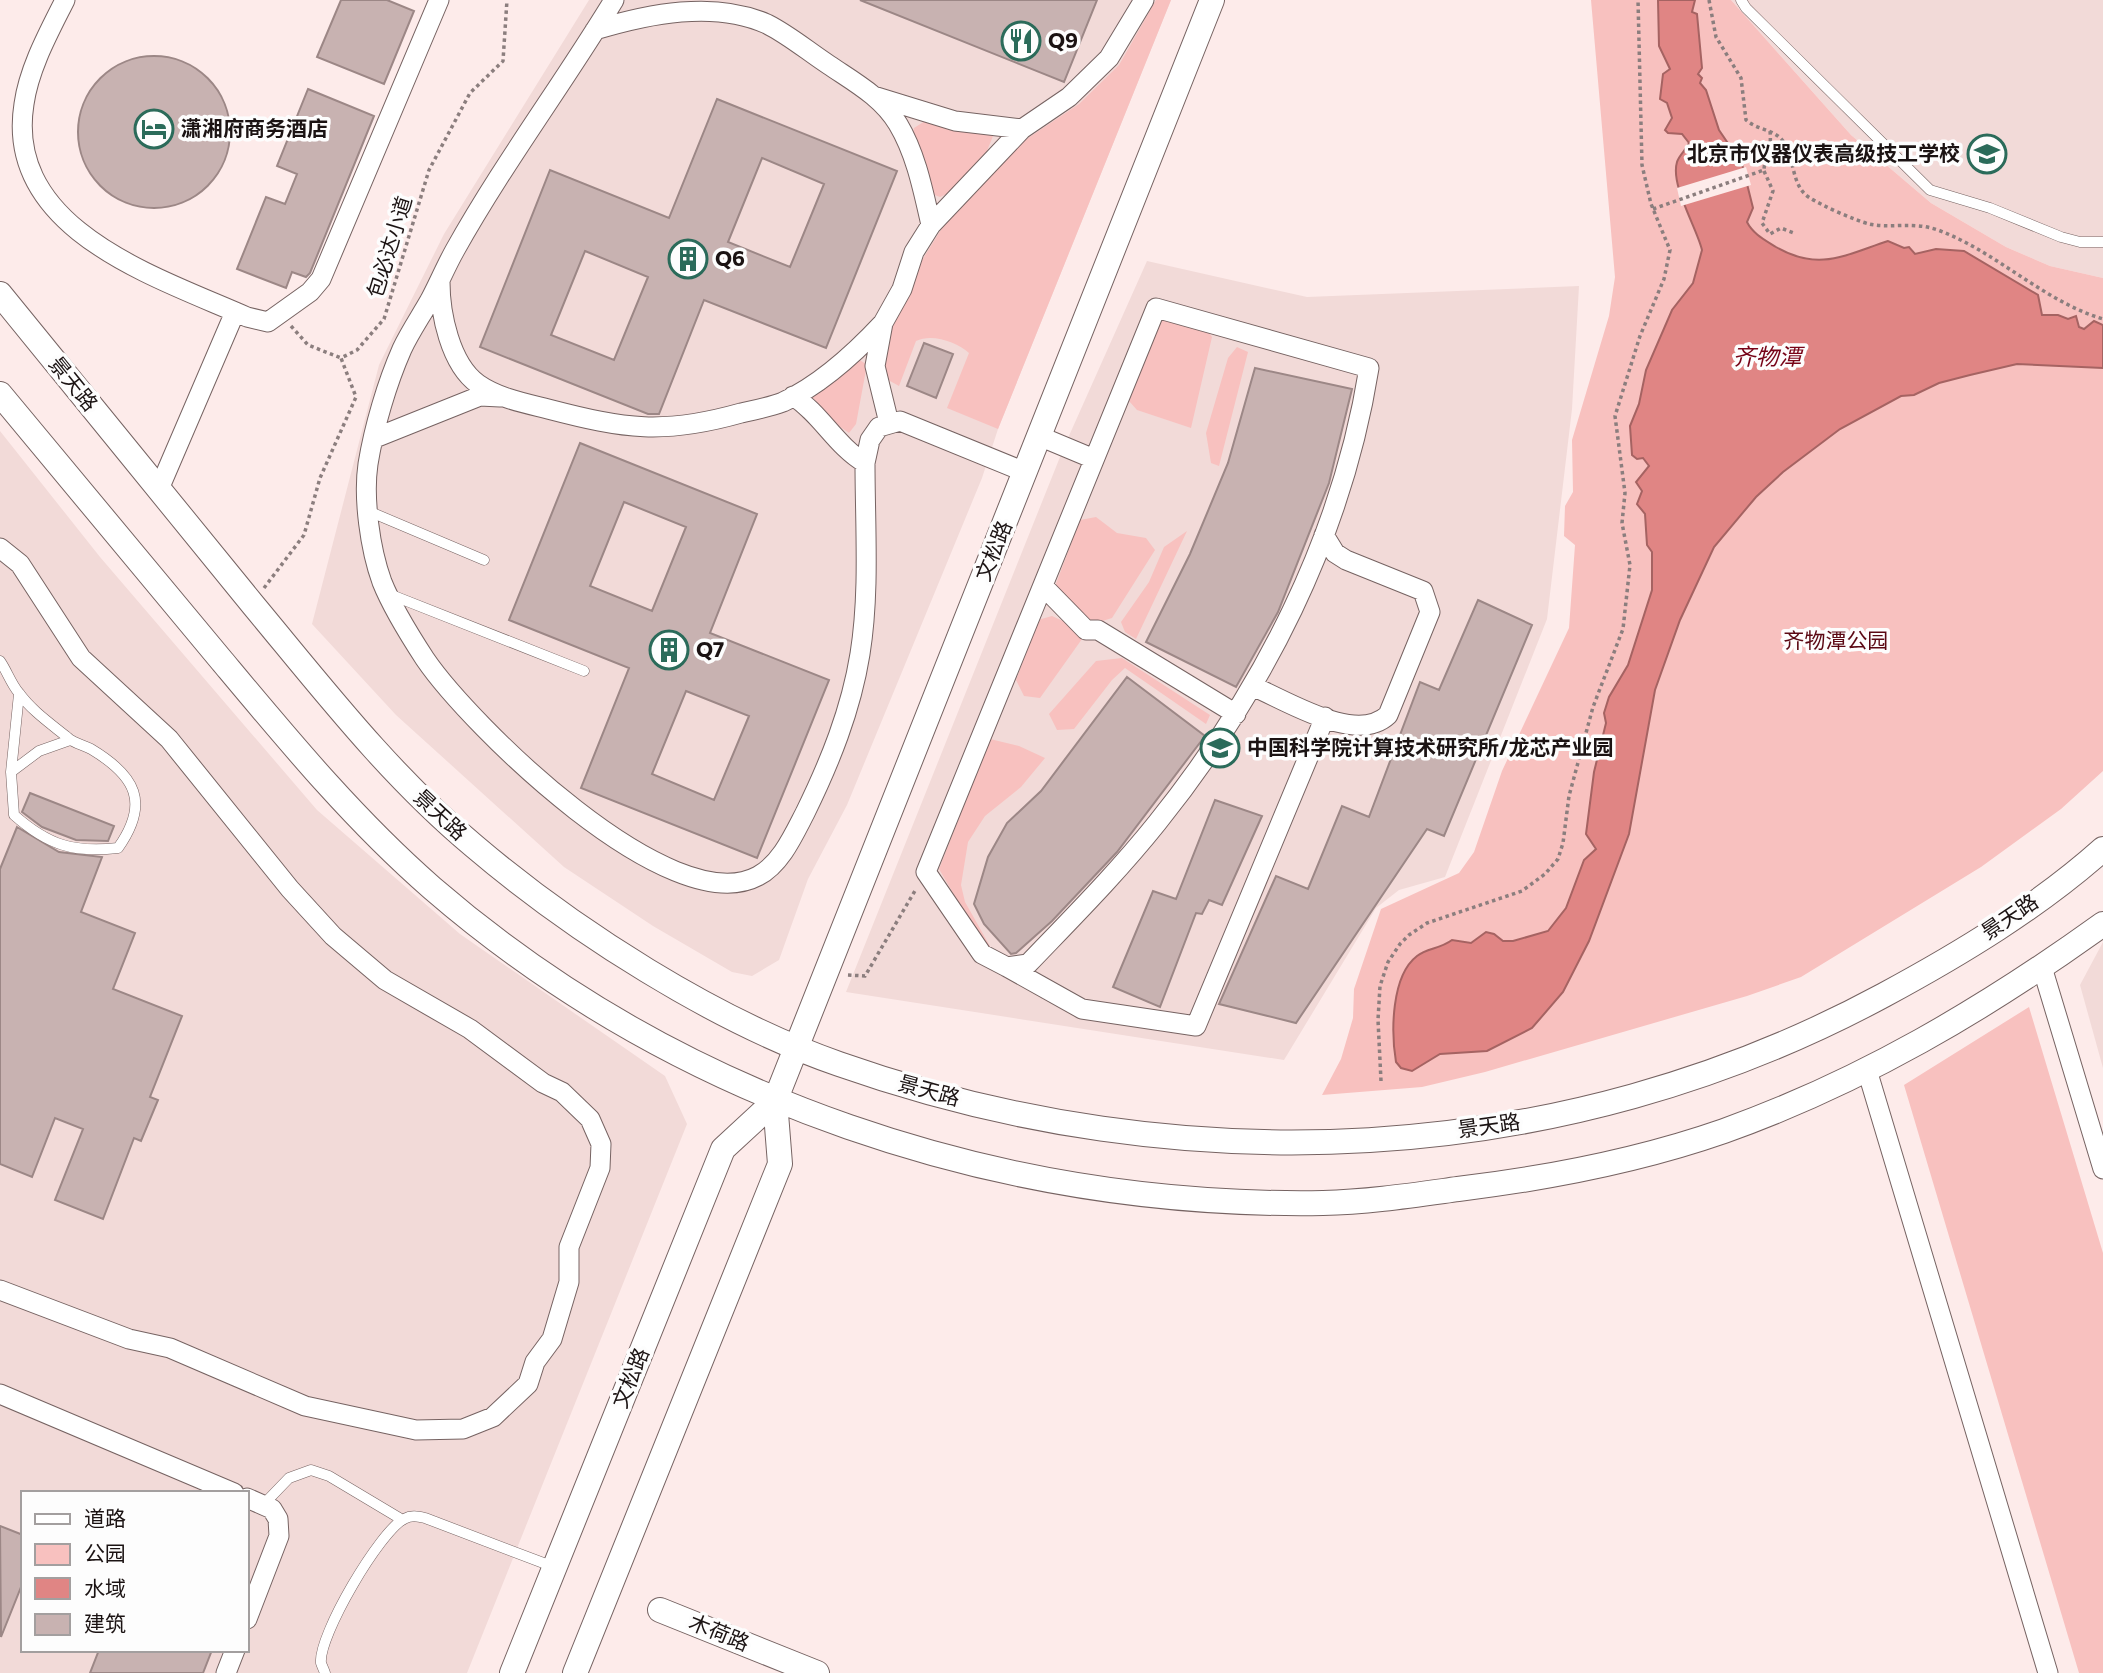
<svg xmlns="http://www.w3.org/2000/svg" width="2103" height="1673" font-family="Commissioner,'Noto Sans SC',sans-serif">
<rect width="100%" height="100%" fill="#fdebea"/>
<!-- built -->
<path fill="#f2dad8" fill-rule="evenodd" d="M589,0H1171L998,429L982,478L847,805L808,879L779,960L752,976L732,972L653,926L564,867L396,715L312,624L379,365L444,234Z
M1731,0H2103V278L2050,266L2006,247L1931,203L1851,135Z
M1147,261L1307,297L1579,286L1572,409L1547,619L1445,877L1399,890L1376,908L1284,1060L846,992L1064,447Z
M0,431L100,557L317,810L460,934L665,1076L687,1124L467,1673H0ZM23,1493H247V1650H23Z
M2103,942V1068L2080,985Z"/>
<!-- green -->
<path fill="#f8c1bf" d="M1156,0H1171L998,429L947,408L969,353C957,342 932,333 916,341L899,386L890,381L883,369L891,330L919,265L947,220L1022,142L1079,104L1119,65Z
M1591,0H1731L1851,135L1931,203L2006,247L2050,266L2103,278V771L2061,809L1981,867L1801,977L1747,996L1485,1072L1422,1087L1322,1095L1341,1059L1353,1018L1354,989L1381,909L1459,873L1474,852L1502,771L1569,628L1575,545L1564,536L1565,506L1573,492L1572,440L1609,316L1615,277Z
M925,121L987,131L993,136L987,151L947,194L940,197L929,193L912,139L914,128Z
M1160,320L1205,327L1212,337L1191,428L1137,410L1129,401Z
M1237,347L1248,352L1219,466L1211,463L1206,433L1228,358Z
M858,359L866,364V370L856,424L849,433L833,422L812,397Z
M1096,517L1117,533L1146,538L1155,550L1112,618L1096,623L1064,605L1054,589L1080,520Z
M1187,531L1136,639L1125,632L1121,622L1149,582L1164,547Z
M1052,616L1063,621L1082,639L1040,698L1024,696L1016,680L1038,620Z
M1122,658L1210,715L1206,724L1125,668L1112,680L1074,729L1057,730L1049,714L1096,661Z
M990,739L1019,746L1045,758L1021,787L985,816L968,842L961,885L965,902L991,948L981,941L939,869Z
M2029,1007L2103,1253V1673H2079L1904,1085Z"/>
<!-- water -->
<path fill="#e08584" stroke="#a56362" stroke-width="2" d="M1658,0H1695L1692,12L1697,14L1702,68L1698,74L1702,78L1700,83L1706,90L1719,130L1742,164L1753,208L1747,222C1753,234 1765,240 1776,247C1819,272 1845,255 1888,241L1904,248L1909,247L1915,254L1936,249L1964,251L2038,295L2042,315H2058L2068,319L2076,316L2079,327L2084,329L2094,321L2103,325V368L2017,364L1970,375L1939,383L1914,395L1901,396L1840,429L1783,472L1756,497L1714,547L1680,620L1655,690L1629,834L1589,941L1563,992L1532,1028L1487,1051L1440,1054L1412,1071L1401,1068L1396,1062C1391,1032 1391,976 1417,956C1427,948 1440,949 1452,940L1471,943L1486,932L1494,934L1503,941H1513L1548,931L1566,908L1584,860L1596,849L1586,834L1594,772L1606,723L1604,713L1609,697L1628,665L1652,590V552L1647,545L1645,514L1637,504L1642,491L1636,482L1649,466L1643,458L1637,459L1632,455L1630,426L1639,404L1646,370L1672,310L1693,283L1702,250C1697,228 1670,185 1677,162C1679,155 1686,150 1689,143L1682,134L1668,133L1665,130L1672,118L1667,103L1660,99L1663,74L1670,69L1659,46Z"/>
<!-- pier -->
<path fill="#fdebea" d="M1746,167L1751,185L1681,206L1677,188Z"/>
<!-- building -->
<path fill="#c8b2b1" stroke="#9c8786" stroke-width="2" fill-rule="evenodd" d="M341,0H387L414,11L384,84L317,57Z
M860,0H1097L1064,82Z
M78 132a76 76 0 1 1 152 0a76 76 0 1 1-152 0Z
M308,89L374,116L310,273L306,277L292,272L286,288L237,269L266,197L285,204L297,174L277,166Z
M717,99L897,171L826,348L704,300L659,414H648L480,347L550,170L669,218ZM762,158L824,184L790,267L728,242ZM585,251L648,277L614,360L551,335Z
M924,343L953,354L936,398L907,386Z
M1255,368L1352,389L1329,483L1278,612L1236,687L1146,642L1190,554L1228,463Z
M580,443L757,514L710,633L829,680L757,858L581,788L629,668L509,620ZM624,502L686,527L652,611L590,586ZM686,691L749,716L714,800L652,774Z
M1478,600L1532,625L1444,836L1427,829L1296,1023L1219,1004L1276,876L1308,889L1342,806L1369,817L1420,682L1439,690Z
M1127,677L1205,736L1117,852L1052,921L1016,953L1011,954L984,924L974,904L988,857L1007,823L1041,791Z
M30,793L114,826L108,841L76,840L42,827L22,812Z
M1215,800L1262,816L1222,905L1209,900L1202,914L1196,913L1160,1007L1113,987L1153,891L1176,899Z
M17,827L59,852L102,857L81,912L135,933L113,989L182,1016L150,1097L158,1100L141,1141L134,1138L103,1219L55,1200L83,1129L55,1118L32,1177L0,1164V869Z
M0,1526L23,1535V1582L1,1637Z
M99,1650H212L203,1673H90Z"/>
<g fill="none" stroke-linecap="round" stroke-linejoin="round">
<defs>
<path id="service" d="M1741,0L1746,8L1930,190L1990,208L2061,237L2080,242H2103
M368,511L484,560
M389,594L584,671
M0,661C7,671 11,684 19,693C31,710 51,724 67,737C73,743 83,745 91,749C136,776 150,803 118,848C73,853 48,845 14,815L11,772L19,694
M11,772L39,751L70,740
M263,1505L289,1478L311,1470L329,1476L401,1519
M325,1673C324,1670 322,1666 321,1663C318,1636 380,1531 404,1519C411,1515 417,1516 425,1518L554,1567"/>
<path id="minor" d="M65,0C49,32 29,68 24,104C4,230 157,277 247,317L268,322L310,292L321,279L439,0
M614,0C563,84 503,164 455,250C446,266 439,283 430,300C421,316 410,332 402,349C387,383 374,427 368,464C363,498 370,549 382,582C392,607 410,636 425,659C470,725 671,923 758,876C781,864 794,834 805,813C830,762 851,710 860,654C870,592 865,526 865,463L870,440L879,427L900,421L1025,472
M595,30C648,14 714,0 767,24C789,35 809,52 829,65C854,82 882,97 898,124C916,154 923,190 931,225
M877,97L955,121L1022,129
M440,282C440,313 450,364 478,384C498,398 524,403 548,409C625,429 663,435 741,413C755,410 770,407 783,402C820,385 855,353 883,323
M1156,308L1369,368C1342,537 1263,691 1157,823C1117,873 1072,918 1028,964L1007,967L982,954L926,872Z
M793,396C821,414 836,446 865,463
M889,423L875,366L883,323L902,289L914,252L931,225L1022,129L1069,97L1109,58L1144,0
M1039,436L1094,459
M375,438L480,396L500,397
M159,489L235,312
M0,548L20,564L81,658L169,739L290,889L333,936L385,980L470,1029L543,1083L562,1092L590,1119L601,1144L600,1168L569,1247V1282L552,1339L535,1362L528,1384L493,1417L463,1429L416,1430L305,1406L170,1348L129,1339L0,1290
M1043,586L1086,630H1098L1236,714
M1252,686C1288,701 1356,745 1388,715L1430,612L1423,591L1346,560L1335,553L1324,535
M1007,967L1082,1009L1196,1026L1325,717
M2042,967L2103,1169
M1867,1070L2048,1673
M0,1394L234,1493
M247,1498L272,1509L278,1519L279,1536L247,1619
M226,1673L235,1650"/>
<path id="tertiary" d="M0,294C85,398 169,502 254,606C323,689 390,776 474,846C574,931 715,1021 839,1064C1182,1185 1562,1169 1884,995C1960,954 2038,907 2103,849
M0,394C74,483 148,572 222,661C288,740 354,820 432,888C677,1100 1001,1208 1323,1203C1368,1202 1414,1195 1458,1189C1549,1178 1638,1161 1724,1131C1861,1082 1985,1009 2103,924
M660,1610L817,1673
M512,1673L723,1149L775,1101L1212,0
M575,1673L780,1164L775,1101"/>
</defs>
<!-- service casing -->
<use href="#service" stroke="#766362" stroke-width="11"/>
<!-- minor casing -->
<use href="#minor" stroke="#766362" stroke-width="21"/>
<!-- tertiary casing -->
<use href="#tertiary" stroke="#766362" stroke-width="26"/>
<!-- path -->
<path stroke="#8b7e7e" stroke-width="3.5" stroke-dasharray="3.5 3.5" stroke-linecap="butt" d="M1709,0L1716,37L1741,78L1746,120C1757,130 1774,129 1783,141C1795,158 1791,187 1810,198C1823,206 1854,220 1869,224C1891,229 1912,221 1938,230C1997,252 2043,301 2103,319
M1764,171L1773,191L1762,223L1770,234L1781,228L1794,233
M1653,209L1764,170C1765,152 1772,153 1770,131
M291,326L308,345L341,358
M264,588L304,535L320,478L356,397L341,358L357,350L384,319L429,170L470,93L503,61L507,0
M848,975L865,976L916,889
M1381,1081L1378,1020L1380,986L1388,962L1400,944L1409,935L1427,923L1522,891L1545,874L1558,859L1563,843L1569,796L1593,707L1623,629L1630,565L1622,523L1625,493L1615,416L1640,336L1664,279L1670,250L1651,204L1642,165L1638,0"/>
<!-- service -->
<use href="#service" stroke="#fff" stroke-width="10"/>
<!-- minor -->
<use href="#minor" stroke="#fff" stroke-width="19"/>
<!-- tertiary -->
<use href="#tertiary" stroke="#fff" stroke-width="24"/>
</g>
<!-- icons -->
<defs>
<symbol id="restaurant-ring" viewBox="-11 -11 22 22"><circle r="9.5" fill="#fdfdfd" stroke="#2b6b5a" stroke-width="1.5"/><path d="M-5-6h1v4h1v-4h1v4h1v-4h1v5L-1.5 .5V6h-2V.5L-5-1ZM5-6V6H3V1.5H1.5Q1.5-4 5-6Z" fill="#2b6b5a"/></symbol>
<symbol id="hotel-ring" viewBox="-11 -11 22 22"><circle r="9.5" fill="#fdfdfd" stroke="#2b6b5a" stroke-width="1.5"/><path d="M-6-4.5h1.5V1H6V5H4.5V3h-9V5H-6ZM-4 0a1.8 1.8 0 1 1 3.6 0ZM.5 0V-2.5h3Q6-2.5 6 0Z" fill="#2b6b5a"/></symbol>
<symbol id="university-ring" viewBox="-11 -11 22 22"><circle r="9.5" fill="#fdfdfd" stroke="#2b6b5a" stroke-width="1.5"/><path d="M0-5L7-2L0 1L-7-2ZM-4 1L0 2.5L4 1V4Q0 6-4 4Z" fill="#2b6b5a"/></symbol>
<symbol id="building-ring" viewBox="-11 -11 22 22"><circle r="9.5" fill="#fdfdfd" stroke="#2b6b5a" stroke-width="1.5"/><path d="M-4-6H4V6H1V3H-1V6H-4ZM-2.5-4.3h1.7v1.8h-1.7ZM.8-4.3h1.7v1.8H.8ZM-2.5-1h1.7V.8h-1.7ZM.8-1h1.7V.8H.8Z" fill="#2b6b5a"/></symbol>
</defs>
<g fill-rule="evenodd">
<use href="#restaurant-ring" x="999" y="19" width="44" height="44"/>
<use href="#hotel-ring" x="132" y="107" width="44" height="44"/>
<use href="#university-ring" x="1965" y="132" width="44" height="44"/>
<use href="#building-ring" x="666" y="237" width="44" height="44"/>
<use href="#building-ring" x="647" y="628" width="44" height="44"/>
<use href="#university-ring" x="1198" y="726" width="44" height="44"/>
</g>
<g text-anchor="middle" stroke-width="7" stroke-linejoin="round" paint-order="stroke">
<!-- poi labels -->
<g font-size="21" font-weight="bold" fill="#1b1313" stroke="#fdfdfd" text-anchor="start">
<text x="1048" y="48">Q9</text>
<text x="181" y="136">潇湘府商务酒店</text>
<text x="1960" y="161" text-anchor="end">北京市仪器仪表高级技工学校</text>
<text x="715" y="266">Q6</text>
<text x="696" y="657">Q7</text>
<text x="1247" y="755">中国科学院计算技术研究所/龙芯产业园</text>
</g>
<!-- street labels -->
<g font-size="21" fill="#1b1313" stroke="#fdfdfd">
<text transform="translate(390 247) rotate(-73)" y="7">包必达小道</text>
<text transform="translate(73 384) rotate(51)" y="7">景天路</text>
<text transform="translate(994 551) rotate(-68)" y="7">文松路</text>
<text transform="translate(440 815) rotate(43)" y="7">景天路</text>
<text transform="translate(2010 917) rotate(-34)" y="7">景天路</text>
<text transform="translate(929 1091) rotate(15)" y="7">景天路</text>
<text transform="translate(1489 1126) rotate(-8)" y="7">景天路</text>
<text transform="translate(631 1378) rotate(-68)" y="7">文松路</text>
<text transform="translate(719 1633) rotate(22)" y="7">木荷路</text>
</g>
<!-- park labels -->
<g font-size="21" fill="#5b0813" stroke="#fdfdfd">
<text x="1836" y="648">齐物潭公园</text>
</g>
<!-- water labels -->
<g font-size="23" font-style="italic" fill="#770418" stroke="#fdfdfd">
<text x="1767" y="365">齐物潭</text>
</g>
</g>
<!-- legend -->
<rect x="21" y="1491" width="228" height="161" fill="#fdfdfd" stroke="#a39f9f" stroke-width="2"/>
<rect x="35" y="1514" width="35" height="10" fill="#ffffff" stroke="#a39f9f" stroke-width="2"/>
<text x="84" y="1526" font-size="21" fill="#1b1313">道路</text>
<rect x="35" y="1544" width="35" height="21" fill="#f8c1bf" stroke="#a39f9f" stroke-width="2"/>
<text x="84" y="1561" font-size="21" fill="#1b1313">公园</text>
<rect x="35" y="1578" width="35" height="21" fill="#e08584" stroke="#a39f9f" stroke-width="2"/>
<text x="84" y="1596" font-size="21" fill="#1b1313">水域</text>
<rect x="35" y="1614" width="35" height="21" fill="#c8b2b1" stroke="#a39f9f" stroke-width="2"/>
<text x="84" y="1631" font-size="21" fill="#1b1313">建筑</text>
</svg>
